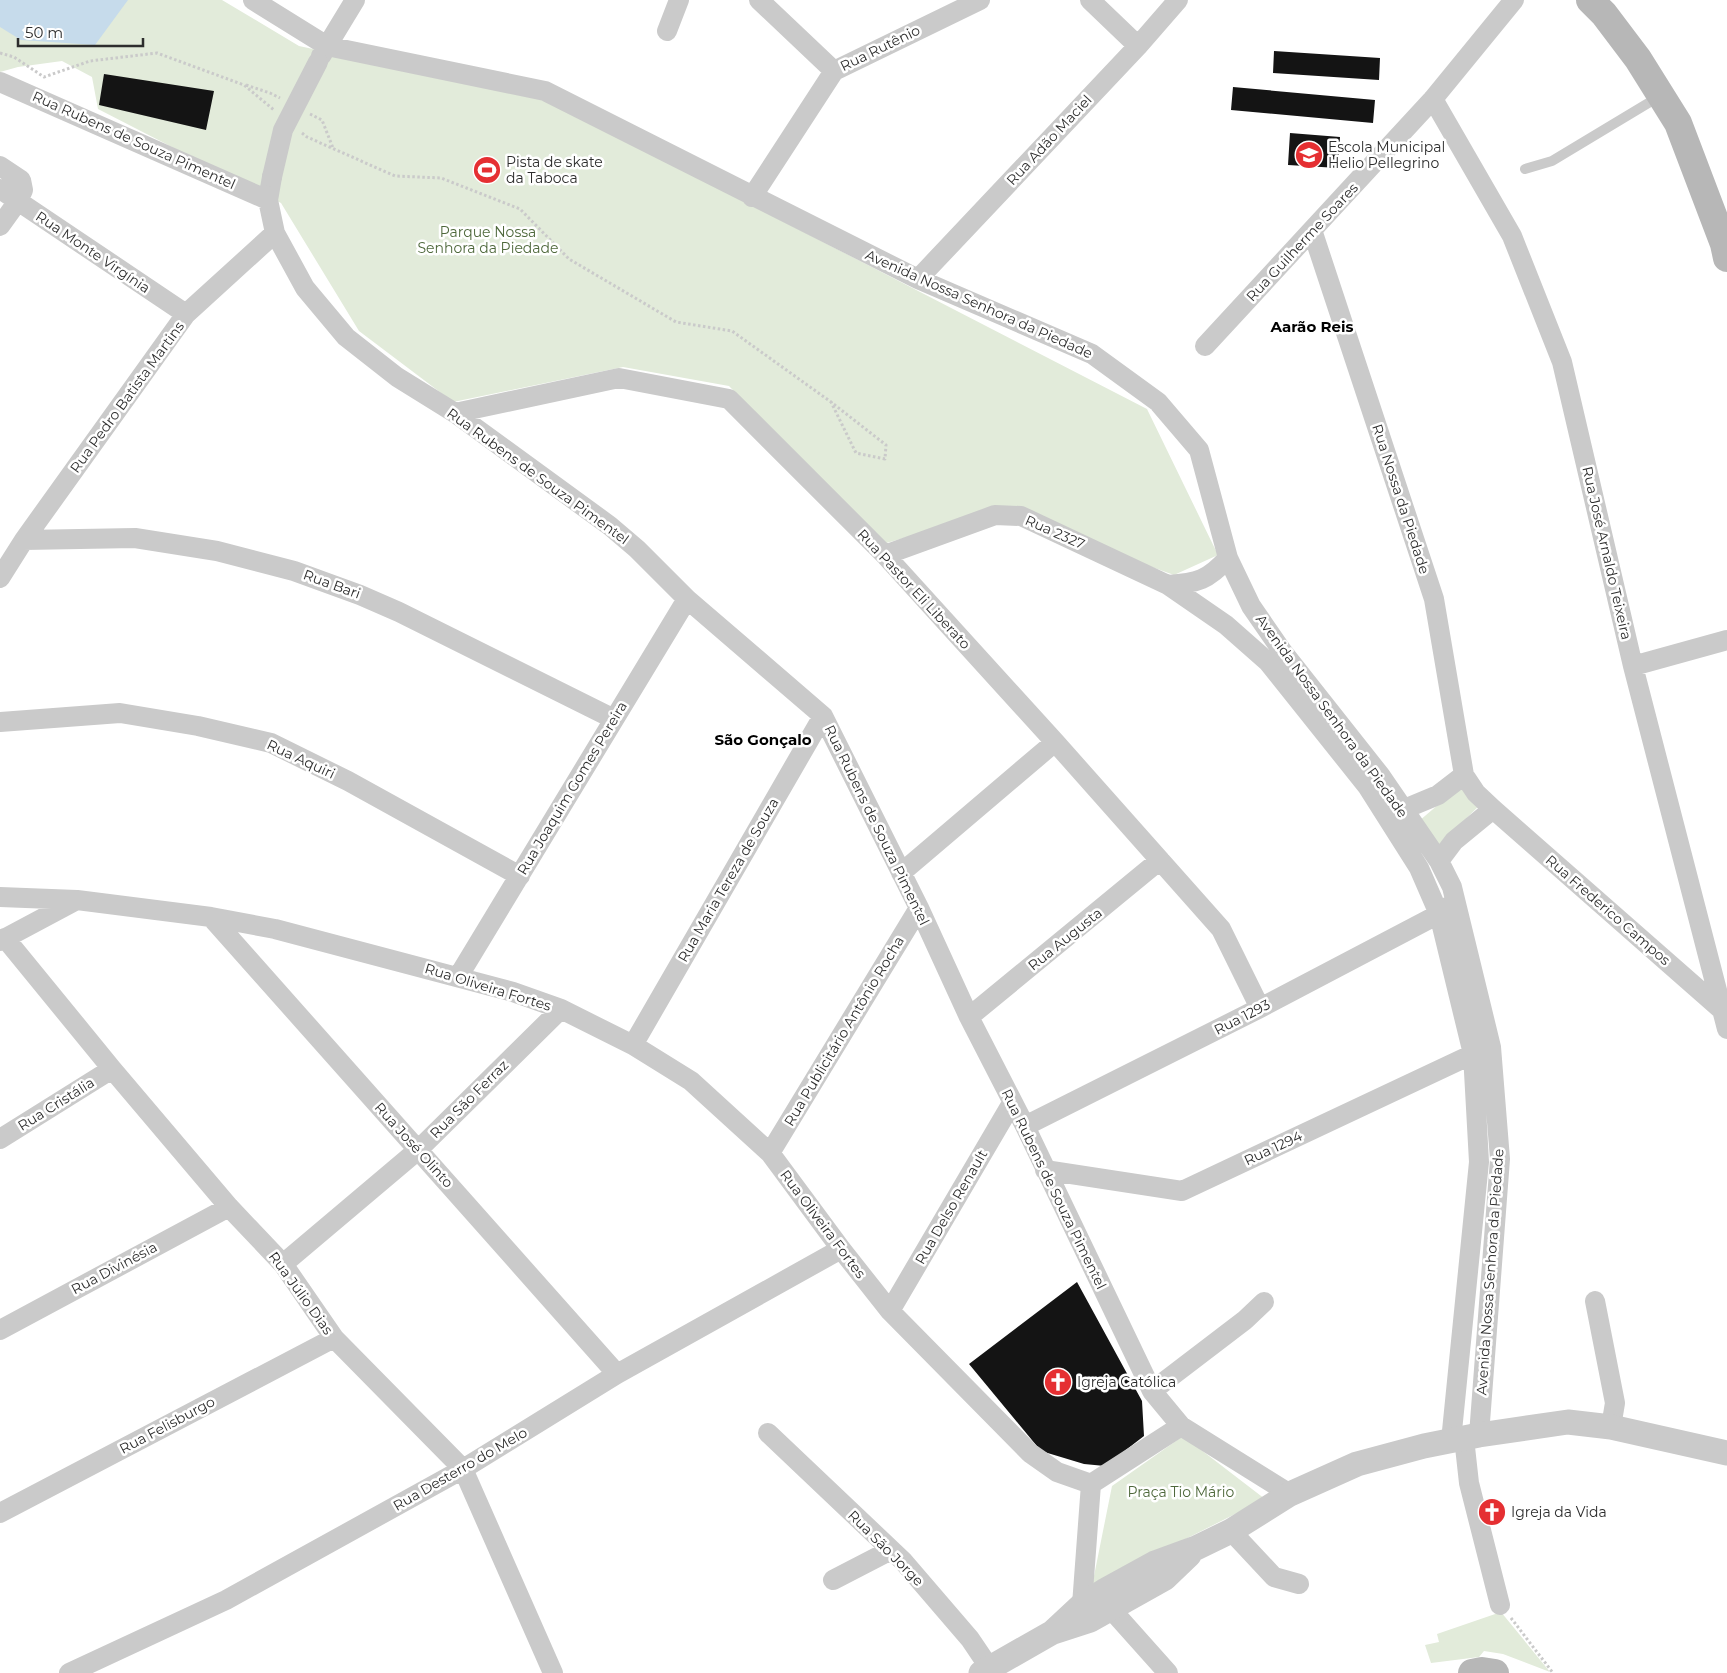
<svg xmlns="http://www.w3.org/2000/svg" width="1727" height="1673" font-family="Montserrat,sans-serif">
<rect width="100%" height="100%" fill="#fff"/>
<!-- green -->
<path fill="#e2ebda" d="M0,0H222L299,46L546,99L1147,409L1218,555L1174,575L1127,558L1014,506L883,544L729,386L623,367L453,402L359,331L281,203L98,109L92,77L62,61L18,67L0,72Z
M1472,776L1486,799L1435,849L1419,821Z
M1183,1436L1265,1499L1092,1586L1112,1486Z
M1501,1612L1550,1672L1503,1654L1484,1651L1479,1657L1431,1663L1425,1645L1439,1642L1437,1634Z"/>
<!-- water -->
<path fill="#c6dbeb" d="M0,0H128L95,45L21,40L0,27Z"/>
<!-- building -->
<path fill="#141414" d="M1274,51L1380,58L1379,80L1273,73Z
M104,74L214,91L206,130L99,105Z
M1233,87L1375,100L1373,123L1231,110Z
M1290,133L1340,137L1338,168L1288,165Z
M1077,1282L1142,1401L1144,1436L1105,1466L1084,1464L1041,1451L969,1364Z"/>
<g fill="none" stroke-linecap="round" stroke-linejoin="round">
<!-- path -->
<path stroke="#cacaca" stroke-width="3" stroke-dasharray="2.5 2.5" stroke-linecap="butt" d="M0,53L14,57L44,77L90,61L157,53L244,85L274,110
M246,85L270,93L280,98
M310,114L322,120L333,148
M302,133L307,137L395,176L441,178L520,209L569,259L676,322L732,331L831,402L886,445L885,459L856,453L831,402
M1511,1618L1553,1673"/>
<!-- service -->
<path stroke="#cacaca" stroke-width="10" d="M1525,169L1552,161L1660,96"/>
<!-- minor -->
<path stroke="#cacaca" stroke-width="20" d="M253,0L327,46L545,91L918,279L1092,354L1158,402L1199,450L1228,558L1251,606L1282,651L1380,775L1439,861L1452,887L1491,1047L1500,1159L1479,1435
M759,0L834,71
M1090,0L1138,46
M667,31L679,0
M321,56L355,0
M0,82L268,200
M1433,99L1512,236L1562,362L1633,666L1727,1029
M0,166L21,180L23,190L18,201L0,226
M272,177L268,200L275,233L305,288L346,337L397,377L455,413L610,526L637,549L687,599L823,716L919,908L969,1017L1025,1126L1152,1391L1181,1426L1290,1494
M0,189L186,314
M752,197L834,71L980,0
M1312,230L1434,599L1464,775L1476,793L1493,809L1723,1011
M918,279L1138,46L1178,0
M1205,346L1433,99L1514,0
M455,413L619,378L729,399L885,555L1055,742L1221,929L1260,1008
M24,540L135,538L217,551L294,571L360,595L399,612L614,719
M885,555L995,515L1021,516L1168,585L1226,625L1268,662L1367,786L1419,868L1439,914L1473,1054L1479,1162L1451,1441
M0,578L24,540L186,314L275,233
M1168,585C1198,583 1208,580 1228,558
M1633,666L1727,640
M0,722L120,713L198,726L271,743L348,781L520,876
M1392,817L1402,810L1438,795L1464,775
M1439,861L1454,841L1493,809
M901,873L1055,742
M0,897L77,900L211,917L275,929L513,992L561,1009L633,1045L691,1081L770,1153L841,1249L890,1311L1030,1453L1057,1472L1091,1484
M211,917L617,1374
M5,938L112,1069L229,1207L283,1264L334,1338L463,1469L553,1673
M0,941L75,901
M458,977L687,599
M969,1017L1160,860
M633,1045L823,716
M1025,1126L1260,1008L1439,914L1449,906
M0,1139L112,1069
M770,1153L919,908
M1045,1170L1182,1191L1473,1054L1483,1050
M283,1264L418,1150L561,1009
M1595,1301L1615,1403L1611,1427
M890,1311L1012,1103
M0,1330L229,1207
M1152,1391L1245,1320L1264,1302
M768,1433L903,1561L970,1639L993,1673
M1464,1438L1469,1483L1500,1605
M1091,1484L1181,1426
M0,1513L334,1338
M1231,1531L1274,1577L1299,1584
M833,1580L891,1550
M1110,1608L1168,1673
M1087,1615L1082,1605L1091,1484
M69,1673L226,1600L463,1469L617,1374L841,1249"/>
<!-- tertiary -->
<path stroke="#cacaca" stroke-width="25" d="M1053,1632L1082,1605L1104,1591L1155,1563L1196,1548L1231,1531L1290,1494L1357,1464L1424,1446L1479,1435L1568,1422L1611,1427L1727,1453
M981,1673L1053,1632L1090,1620L1165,1578L1189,1555"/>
<!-- secondary -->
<path stroke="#b7b7b7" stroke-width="28" d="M1590,0L1604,14L1638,59L1678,123L1724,244L1727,258
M1472,1673L1482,1671L1495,1673"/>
<!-- minor-bridge -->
<path stroke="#cacaca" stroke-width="20" d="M272,177L283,130L318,62"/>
</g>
<!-- icons -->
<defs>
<symbol id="school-disc" viewBox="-11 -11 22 22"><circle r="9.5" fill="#e52f32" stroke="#fff"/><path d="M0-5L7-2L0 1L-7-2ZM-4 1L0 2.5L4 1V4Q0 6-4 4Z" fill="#fff"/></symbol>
<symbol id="stadium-disc" viewBox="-11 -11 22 22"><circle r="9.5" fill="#e52f32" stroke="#fff"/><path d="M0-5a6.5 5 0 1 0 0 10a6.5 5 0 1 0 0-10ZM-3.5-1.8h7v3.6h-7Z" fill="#fff"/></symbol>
<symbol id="church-disc" viewBox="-11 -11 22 22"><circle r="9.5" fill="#e52f32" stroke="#fff"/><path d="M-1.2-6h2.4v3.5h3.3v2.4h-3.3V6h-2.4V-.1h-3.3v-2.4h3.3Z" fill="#fff"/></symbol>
</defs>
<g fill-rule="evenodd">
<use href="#school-disc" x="1293" y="139" width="32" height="32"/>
<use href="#stadium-disc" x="471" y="154" width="32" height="32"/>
<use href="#church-disc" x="1042" y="1366" width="32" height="32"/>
<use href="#church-disc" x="1476" y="1496" width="32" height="32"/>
</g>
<g text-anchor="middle" stroke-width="5" stroke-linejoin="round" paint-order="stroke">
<!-- street labels -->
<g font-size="14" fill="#2d2d2d" stroke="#fff">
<text transform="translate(880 48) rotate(-26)" y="5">Rua Rutênio</text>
<text transform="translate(134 140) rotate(24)" y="5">Rua Rubens de Souza Pimentel</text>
<text transform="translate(1049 140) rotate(-47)" y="5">Rua Adão Maciel</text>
<text transform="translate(1302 242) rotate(-47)" y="5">Rua Guilherme Soares</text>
<text transform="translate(93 252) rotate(34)" y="5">Rua Monte Virgínia</text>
<text transform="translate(979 304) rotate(24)" y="5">Avenida Nossa Senhora da Piedade</text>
<text transform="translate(127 397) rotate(-54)" y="5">Rua Pedro Batista Martins</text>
<text transform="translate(538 476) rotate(36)" y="5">Rua Rubens de Souza Pimentel</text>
<text transform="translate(1401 499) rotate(72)" y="5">Rua Nossa da Piedade</text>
<text transform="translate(1055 532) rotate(24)" y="5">Rua 2327</text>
<text transform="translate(1607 553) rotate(77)" y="5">Rua José Arnaldo Teixeira</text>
<text transform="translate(332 584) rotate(20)" y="5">Rua Bari</text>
<text transform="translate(914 589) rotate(47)" y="5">Rua Pastor Eli Liberato</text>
<text transform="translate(1332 716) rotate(54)" y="5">Avenida Nossa Senhora da Piedade</text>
<text transform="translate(301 759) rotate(25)" y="5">Rua Aquiri</text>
<text transform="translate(572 788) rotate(-59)" y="5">Rua Joaquim Gomes Pereira</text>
<text transform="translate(877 825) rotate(64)" y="5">Rua Rubens de Souza Pimentel</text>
<text transform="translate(728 880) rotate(-60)" y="5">Rua Maria Tereza de Souza</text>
<text transform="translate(1608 910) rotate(41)" y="5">Rua Frederico Campos</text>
<text transform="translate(1065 939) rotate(-39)" y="5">Rua Augusta</text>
<text transform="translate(488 987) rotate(17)" y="5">Rua Oliveira Fortes</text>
<text transform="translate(1242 1017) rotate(-27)" y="5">Rua 1293</text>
<text transform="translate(844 1031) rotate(-59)" y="5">Rua Publicitário Antônio Rocha</text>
<text transform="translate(469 1099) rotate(-45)" y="5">Rua São Ferraz</text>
<text transform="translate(56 1104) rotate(-32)" y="5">Rua Cristália</text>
<text transform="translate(414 1145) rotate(48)" y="5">Rua José Olinto</text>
<text transform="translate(1273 1148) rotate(-25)" y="5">Rua 1294</text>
<text transform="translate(1054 1189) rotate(64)" y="5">Rua Rubens de Souza Pimentel</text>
<text transform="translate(951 1207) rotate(-60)" y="5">Rua Delso Renault</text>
<text transform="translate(823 1224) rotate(53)" y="5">Rua Oliveira Fortes</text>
<text transform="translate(114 1268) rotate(-28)" y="5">Rua Divinésia</text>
<text transform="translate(1490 1272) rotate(-86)" y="5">Avenida Nossa Senhora da Piedade</text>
<text transform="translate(301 1293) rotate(54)" y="5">Rua Júlio Dias</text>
<text transform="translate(167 1425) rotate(-28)" y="5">Rua Felisburgo</text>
<text transform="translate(460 1469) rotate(-30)" y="5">Rua Desterro do Melo</text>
<text transform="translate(886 1548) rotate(45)" y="5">Rua São Jorge</text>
</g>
<!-- poi labels -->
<g font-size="14" fill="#2d2d2d" stroke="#fff" text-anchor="start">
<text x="1328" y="152">Escola Municipal<tspan x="1328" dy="16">Helio Pellegrino</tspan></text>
<text x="506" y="167">Pista de skate<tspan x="506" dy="16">da Taboca</tspan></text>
<text x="1077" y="1387">Igreja Católica</text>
<text x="1511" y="1517">Igreja da Vida</text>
</g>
<!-- park labels -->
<g font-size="14" fill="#4e683b" stroke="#fff">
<text x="488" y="237">Parque Nossa<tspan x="488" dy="16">Senhora da Piedade</tspan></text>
<text x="1181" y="1497">Praça Tio Mário</text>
</g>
<!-- neighbourhood labels -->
<g font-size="15" font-weight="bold" fill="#000" stroke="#fff">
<text x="1312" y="332">Aarão Reis</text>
<text x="763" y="745">São Gonçalo</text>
</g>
</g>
<!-- scale -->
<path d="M18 38v8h125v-8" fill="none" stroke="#2d2d2d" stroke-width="2.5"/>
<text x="25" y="38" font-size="15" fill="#2d2d2d" stroke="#ffffff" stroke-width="4" paint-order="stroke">50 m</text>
</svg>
